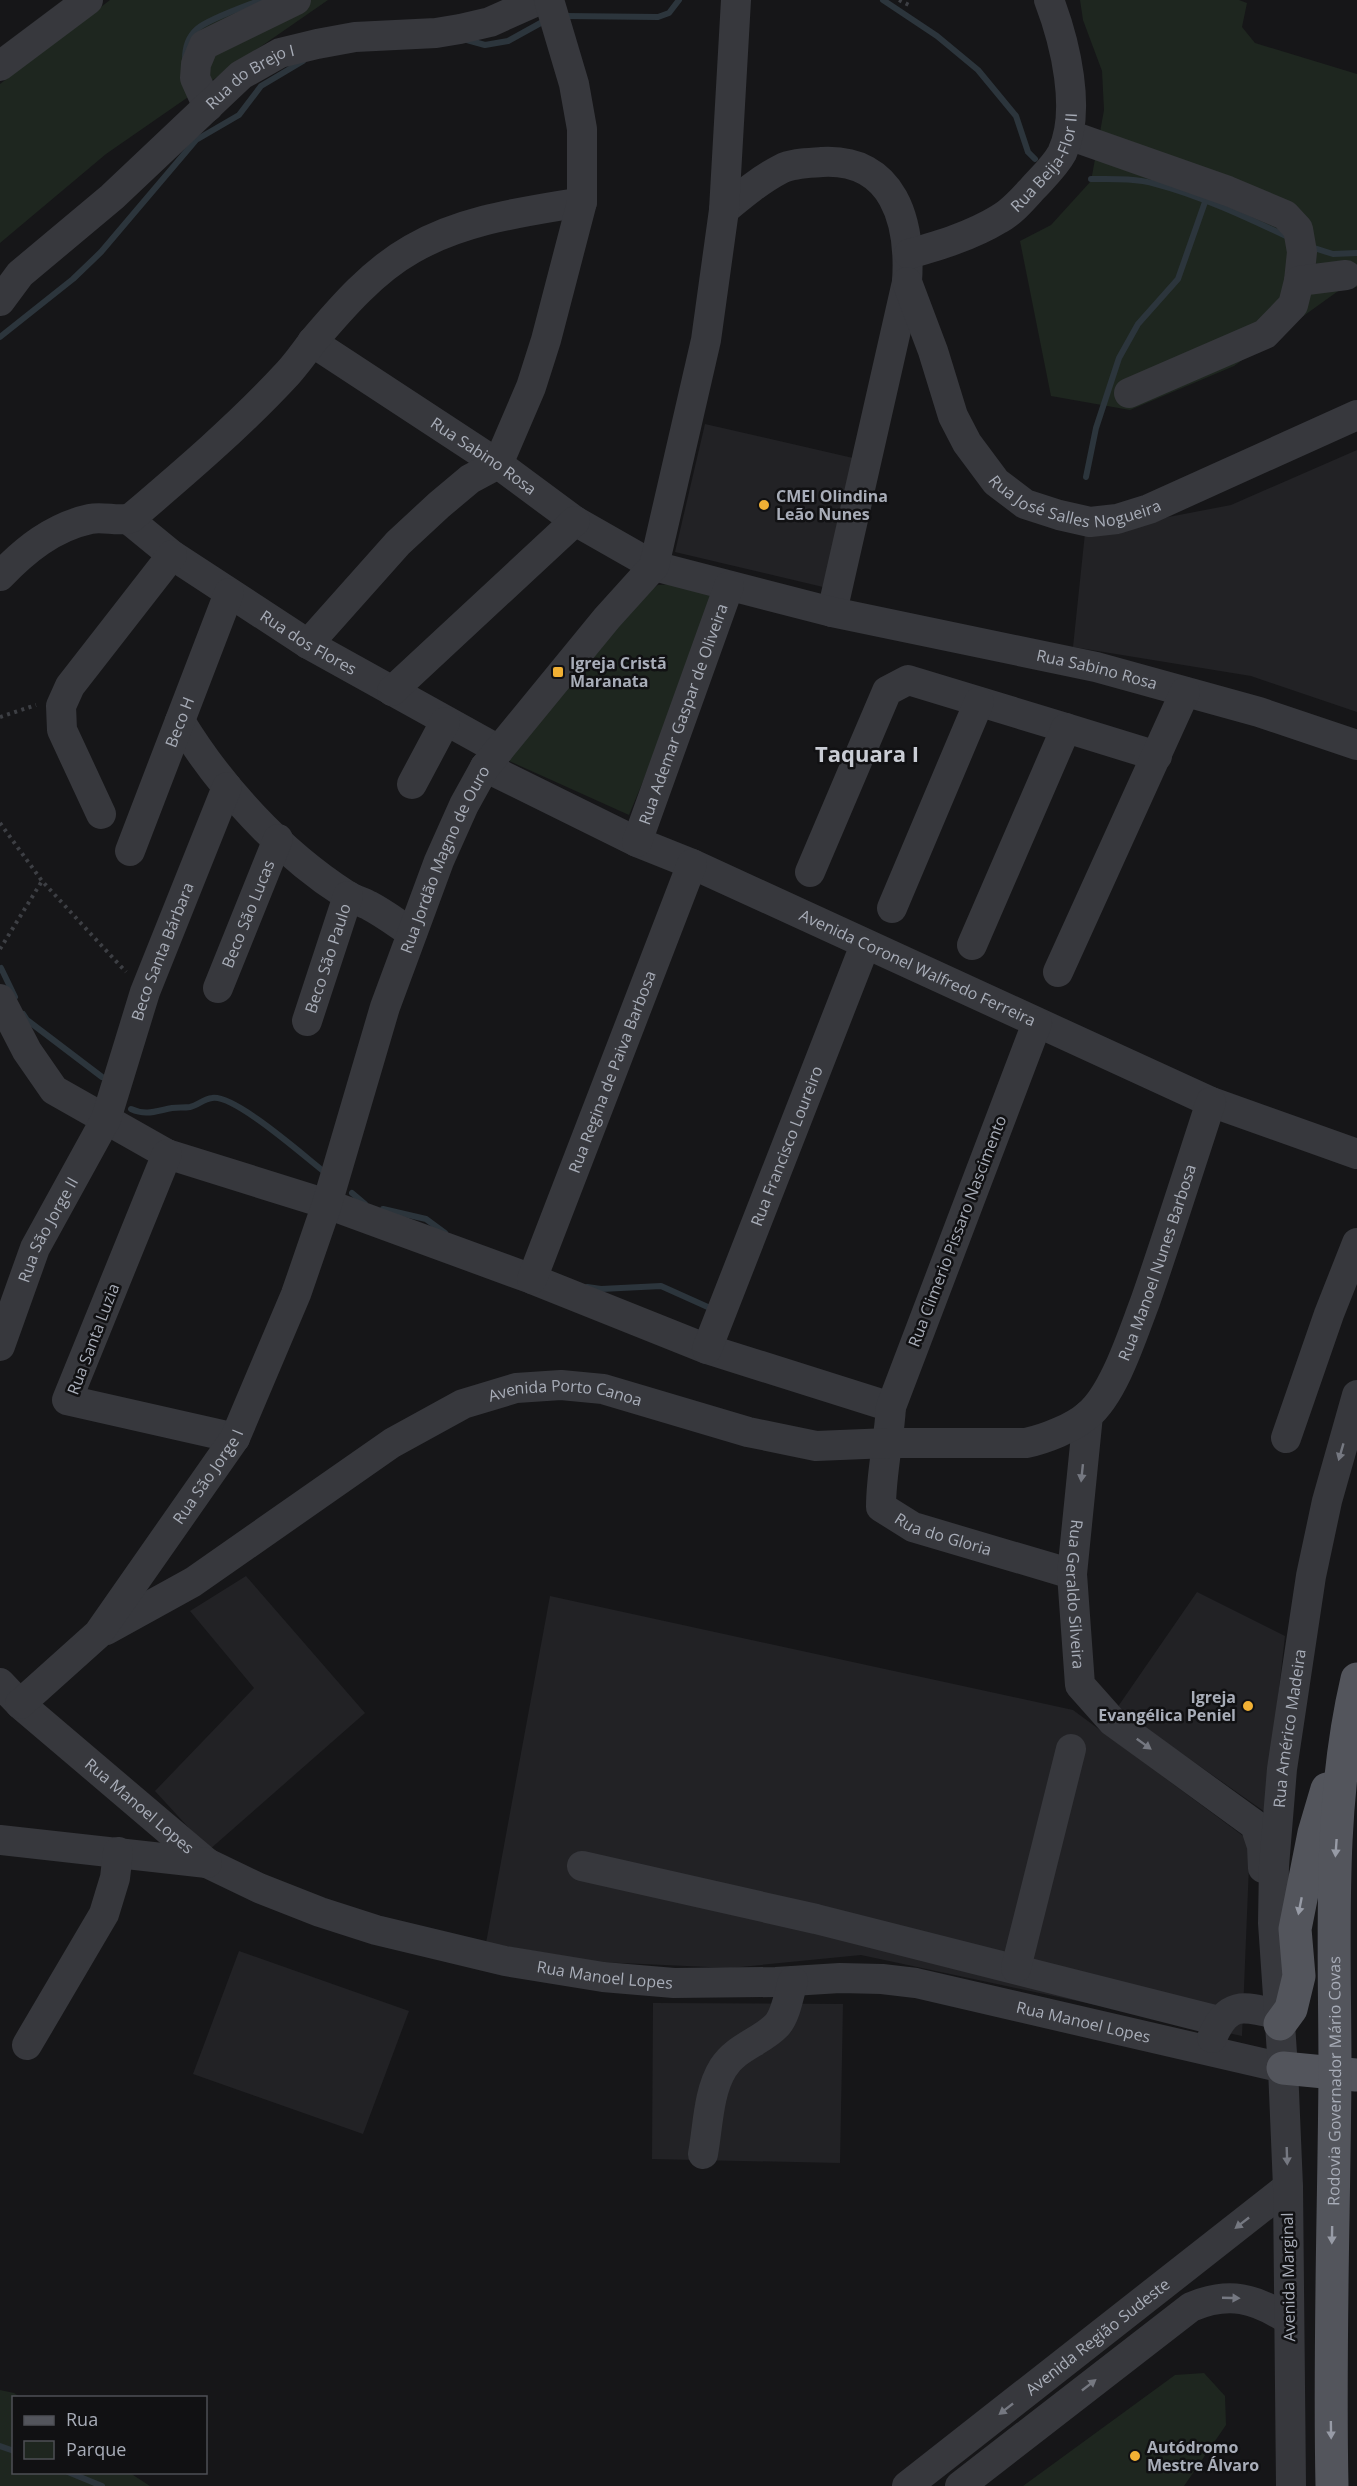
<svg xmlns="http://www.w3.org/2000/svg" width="1357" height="2486" font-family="'Open Sans',sans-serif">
<rect width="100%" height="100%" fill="#161618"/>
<!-- built -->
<path fill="#222225" d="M705,424L853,458L823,587L675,552Z
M1357,450V712L1251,676L1073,647L1085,533L1231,505Z
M246,1576L365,1713L209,1850L155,1791L254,1688L190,1611Z
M1197,1592L1285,1636L1265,1812L1117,1708Z
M550,1596L1073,1710L1250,1841L1242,2036L861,1955L730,1968L599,1962L486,1943Z
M239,1951L409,2011L363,2134L193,2074Z
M653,2003L843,2004L840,2163L652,2159Z"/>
<!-- green -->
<path fill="#1e261f" d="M110,0H328L106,154L0,243V84Z
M1080,0H1239L1247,3L1242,27L1255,43L1357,74V287L1341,289L1234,366L1130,410L1051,396L1020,241L1051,225L1091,181L1104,110L1102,71L1083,20Z
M686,583L707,589L715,608L629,815L507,760L633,602L658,585Z
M1204,2373L1225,2396L1226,2425L1184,2486H1023L1175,2375Z
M0,2390L14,2393L20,2397L14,2398V2472L130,2473L150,2486H0Z"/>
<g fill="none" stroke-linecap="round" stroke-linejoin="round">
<!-- stream -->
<path stroke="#2c353c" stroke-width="6" d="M883,0L937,36L978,70L1016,116L1028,152L1035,159
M564,16L658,17L669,13L679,0
M467,40L485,45L508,41L546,20
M185,59C185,48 188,37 197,29C208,19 246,6 261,0
M1091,179C1113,179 1135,178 1156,184C1199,195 1248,218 1288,237
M1311,247L1333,254L1357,253
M0,337L73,279L101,252L196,140L239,115L261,86L303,61
M1086,477L1096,428L1119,358L1138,324L1178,279L1205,202
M1,968L15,997
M23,1014L27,1020L102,1077
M131,1109C146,1116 156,1111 172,1108C178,1107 184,1108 190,1107C198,1105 204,1099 212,1098C235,1094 306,1158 327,1174
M352,1193L365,1204
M383,1209L426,1219L445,1233
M587,1287L601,1289L661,1286L710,1308
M0,2446L14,2451
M68,2472L102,2486"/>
<!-- path -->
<path stroke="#3d3f44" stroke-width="4" stroke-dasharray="3 4.5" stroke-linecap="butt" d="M899,0L911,6
M0,717L36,705
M0,823L42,881L126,972
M0,949L42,881"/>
<!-- minor -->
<g stroke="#37383d" stroke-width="30">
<path d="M0,66L88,0"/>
<path d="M208,107L195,78L196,64L204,45L296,0"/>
<path d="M1069,135L1228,191L1285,215L1298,229L1302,252L1299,281"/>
<path d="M724,210C742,195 760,180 781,169C792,163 809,163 822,162C894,158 911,222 907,282L832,612"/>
<path id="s1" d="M909,254C940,245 971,236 999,219C1012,212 1023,199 1033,188C1043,177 1055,166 1062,153C1082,111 1065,42 1049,0"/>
<path id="s2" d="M907,282L933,351L953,416L967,443L996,482L1025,504L1059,515L1090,522L1117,519L1149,509L1357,415"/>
<path id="s3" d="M0,301L20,274L112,197L241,75L280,53L317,44L355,37L436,33L460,29L490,22L539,0"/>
<path id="s4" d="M312,342L498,464L575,521L654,566L832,612L1096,667L1259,712L1357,745"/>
<path d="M1129,393L1265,334L1293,305L1299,281L1346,275"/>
<path id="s5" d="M128,519L172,555L308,644L499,750"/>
<path d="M0,576C25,550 53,527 90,519C103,516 119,522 131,518C185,472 240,425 288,373C297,363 305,352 313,341C342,307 373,271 412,249C464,219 524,212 582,202"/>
<path d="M308,644L398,543L439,505L470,479L498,464L531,387L546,340L582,202V129L574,84L549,0"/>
<path d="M392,691L575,521"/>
<path d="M180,721C220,787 280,852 345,894C353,899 362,902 370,906C385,914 398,924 412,933"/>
<path id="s6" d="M485,767L637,842L692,864L1211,1102L1357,1154"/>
<path d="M412,784L445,722"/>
<path d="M101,814L62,730L61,706L70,686L172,555"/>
<path id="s7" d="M637,842L729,586"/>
<path id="s8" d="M130,851L229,593"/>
<path d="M810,872L887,691L908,680L1066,728"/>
<path d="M892,908L979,702"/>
<path d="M972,945L1066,728L1157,756"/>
<path d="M1058,972L1185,692"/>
<path id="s9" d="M218,988L278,839"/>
<path d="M0,999L27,1051L54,1090L167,1154L327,1204L532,1279L707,1349L891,1407"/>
<path id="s10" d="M307,1021L348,896"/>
<path id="s11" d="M1037,1023L891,1407C889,1441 881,1473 881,1507L913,1527L1072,1574"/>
<path d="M167,1154L67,1400L235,1438"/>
<path id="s12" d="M532,1279L692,864"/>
<path id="s13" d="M0,1346L35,1248L106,1119L145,992L227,787"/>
<path id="s14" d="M707,1349L865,945"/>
<path id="s15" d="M1088,1415L1072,1574L1080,1685L1112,1721L1255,1825L1262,1846L1263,1868"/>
<path d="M1286,1438L1329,1314L1357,1243"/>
<path id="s16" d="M106,1630L193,1582L392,1443L463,1404L516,1388L561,1385L603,1389L748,1432L816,1446L889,1443H1026C1045,1439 1073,1428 1088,1415C1114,1394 1133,1333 1145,1302C1168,1236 1189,1169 1211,1102"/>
<path id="s17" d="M0,1683L20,1704L207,1863L259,1888L320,1912L376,1930L505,1961L603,1977L674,1983L776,1982L840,1978L882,1979L916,1983L1283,2068"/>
<path id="s18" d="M20,1704L98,1634L235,1438L296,1294L327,1204L385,1007L439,861L464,805L485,767L607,618L654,566L706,340L724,210L736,0"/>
<path d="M0,1840L207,1863"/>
<path d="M582,1866L816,1919L1219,2021"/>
<path d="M1016,1968L1071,1749"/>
<path d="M1212,2038C1228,2000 1244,2006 1280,2015"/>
<path d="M27,2045L104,1914L115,1878L118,1852"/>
<path d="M703,2154C708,2127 708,2092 723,2068C736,2047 761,2042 777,2025C786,2015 789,1994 793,1981"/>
<path id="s19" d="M907,2486L1288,2187"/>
<path d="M960,2486L1191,2307C1229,2291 1255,2298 1289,2320"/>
<path id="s20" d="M1291,2486L1288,2187L1283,2068L1273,1923L1274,1866L1282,1769L1311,1576L1327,1501L1357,1395"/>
</g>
<!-- major -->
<g stroke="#53555c" stroke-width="33">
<path d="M1280,2024L1291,2009L1299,1976L1295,1929L1314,1833L1327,1789"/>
<path d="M1283,2068L1356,2075"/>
<path id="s21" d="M1332,2486C1329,2348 1334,2211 1335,2073C1335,1942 1327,1807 1357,1679"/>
</g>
</g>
<!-- one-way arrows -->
<defs><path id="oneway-solid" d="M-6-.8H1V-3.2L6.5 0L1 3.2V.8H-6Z" transform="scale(1.5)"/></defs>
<g fill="#757881">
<use href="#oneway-solid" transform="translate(1341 1452) rotate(106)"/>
<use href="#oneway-solid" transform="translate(1082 1473) rotate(96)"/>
<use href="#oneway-solid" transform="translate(1144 1744) rotate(36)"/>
<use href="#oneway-solid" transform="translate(1287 2156) rotate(88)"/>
<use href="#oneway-solid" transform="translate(1242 2223) rotate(142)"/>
<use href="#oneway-solid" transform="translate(1231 2298) rotate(2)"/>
<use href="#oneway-solid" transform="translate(1089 2385) rotate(-38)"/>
<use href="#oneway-solid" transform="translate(1006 2409) rotate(142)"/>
</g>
<g fill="#979ba6">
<use href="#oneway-solid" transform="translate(1336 1848) rotate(94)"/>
<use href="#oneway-solid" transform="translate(1300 1906) rotate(101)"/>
<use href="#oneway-solid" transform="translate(1332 2235) rotate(91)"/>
<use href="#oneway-solid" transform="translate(1331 2430) rotate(89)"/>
</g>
<!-- markers -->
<g fill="#f2b134" stroke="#111113" stroke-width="2">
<circle cx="764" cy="505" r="6"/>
<rect x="552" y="666" width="12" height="12" rx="3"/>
<circle cx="1248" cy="1706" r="6"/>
<circle cx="1135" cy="2456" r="6"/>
</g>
<g text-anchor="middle" stroke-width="5" stroke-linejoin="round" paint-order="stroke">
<!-- street labels -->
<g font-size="16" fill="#a8adb8" stroke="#111113">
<text dy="6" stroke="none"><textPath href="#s3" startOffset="338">Rua do Brejo I</textPath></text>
<text dy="6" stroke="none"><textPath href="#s1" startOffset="172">Rua Beija-Flor II</textPath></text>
<text dy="6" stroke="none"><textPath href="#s4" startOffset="206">Rua Sabino Rosa</textPath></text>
<text dy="6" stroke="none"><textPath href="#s2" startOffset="306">Rua José Salles Nogueira</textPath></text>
<text dy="6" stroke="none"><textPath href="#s5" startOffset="219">Rua dos Flores</textPath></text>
<text dy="6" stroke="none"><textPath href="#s4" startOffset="864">Rua Sabino Rosa</textPath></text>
<text dy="6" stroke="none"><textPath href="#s7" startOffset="136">Rua Ademar Gaspar de Oliveira</textPath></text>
<text dy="6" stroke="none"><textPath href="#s8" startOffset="138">Beco H</textPath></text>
<text dy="6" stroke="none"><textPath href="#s18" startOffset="960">Rua Jordão Magno de Ouro</textPath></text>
<text dy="6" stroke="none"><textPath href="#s9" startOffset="80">Beco São Lucas</textPath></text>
<text dy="6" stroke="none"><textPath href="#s13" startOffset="428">Beco Santa Bárbara</textPath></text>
<text dy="6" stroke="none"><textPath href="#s10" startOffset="66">Beco São Paulo</textPath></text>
<text dy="6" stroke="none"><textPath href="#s6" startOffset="477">Avenida Coronel Walfredo Ferreira</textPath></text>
<text dy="6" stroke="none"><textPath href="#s12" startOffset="222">Rua Regina de Paiva Barbosa</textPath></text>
<text dy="6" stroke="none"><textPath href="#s14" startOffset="218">Rua Francisco Loureiro</textPath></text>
<text dy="6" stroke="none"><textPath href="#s13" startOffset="126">Rua São Jorge II</textPath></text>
<text transform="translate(957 1231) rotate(-69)" y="6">Rua Climerio Pissaro Nascimento</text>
<text dy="6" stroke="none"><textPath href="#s16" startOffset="1234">Rua Manoel Nunes Barbosa</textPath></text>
<text transform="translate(93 1339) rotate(-69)" y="6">Rua Santa Luzia</text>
<text dy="6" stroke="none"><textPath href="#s16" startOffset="528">Avenida Porto Canoa</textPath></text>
<text dy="6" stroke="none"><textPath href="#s18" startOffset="297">Rua São Jorge I</textPath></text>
<text dy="6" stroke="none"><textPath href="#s11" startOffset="580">Rua do Gloria</textPath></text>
<text dy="6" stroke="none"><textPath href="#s15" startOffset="180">Rua Geraldo Silveira</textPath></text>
<text dy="6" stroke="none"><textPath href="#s20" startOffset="759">Rua Américo Madeira</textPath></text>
<text dy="6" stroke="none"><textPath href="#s17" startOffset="186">Rua Manoel Lopes</textPath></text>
<text dy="6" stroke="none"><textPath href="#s17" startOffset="690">Rua Manoel Lopes</textPath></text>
<text dy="6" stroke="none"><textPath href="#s17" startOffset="1174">Rua Manoel Lopes</textPath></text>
<text dy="6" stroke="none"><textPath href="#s21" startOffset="405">Rodovia Governador Mário Covas</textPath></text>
<text transform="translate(1288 2277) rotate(-91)" y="6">Avenida Marginal</text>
<text dy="6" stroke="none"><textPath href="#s19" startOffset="242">Avenida Região Sudeste</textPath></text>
</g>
<!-- poi labels -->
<g font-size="16" font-weight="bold" fill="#a8adb8" stroke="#111113" text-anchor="start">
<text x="776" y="502">CMEI Olindina<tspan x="776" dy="18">Leão Nunes</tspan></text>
<text x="570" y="669">Igreja Cristã<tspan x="570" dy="18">Maranata</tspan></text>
<text x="1236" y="1703" text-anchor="end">Igreja<tspan x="1236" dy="18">Evangélica Peniel</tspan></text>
<text x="1147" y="2453">Autódromo<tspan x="1147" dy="18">Mestre Álvaro</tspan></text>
</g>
<!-- district labels -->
<g font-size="22" font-weight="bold" fill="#c9ccd4" stroke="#111113">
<text x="867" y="762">Taquara I</text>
</g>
</g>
<!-- legend -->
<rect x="12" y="2396" width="195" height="78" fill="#111113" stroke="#4d4f55" stroke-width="1.5"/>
<rect x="24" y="2416" width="30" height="9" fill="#53555c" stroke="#4d4f55" stroke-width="1.5"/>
<text x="66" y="2426" font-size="18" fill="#a8adb8">Rua</text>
<rect x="24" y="2441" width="30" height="18" fill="#1e261f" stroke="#4d4f55" stroke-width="1.5"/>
<text x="66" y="2456" font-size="18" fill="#a8adb8">Parque</text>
</svg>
